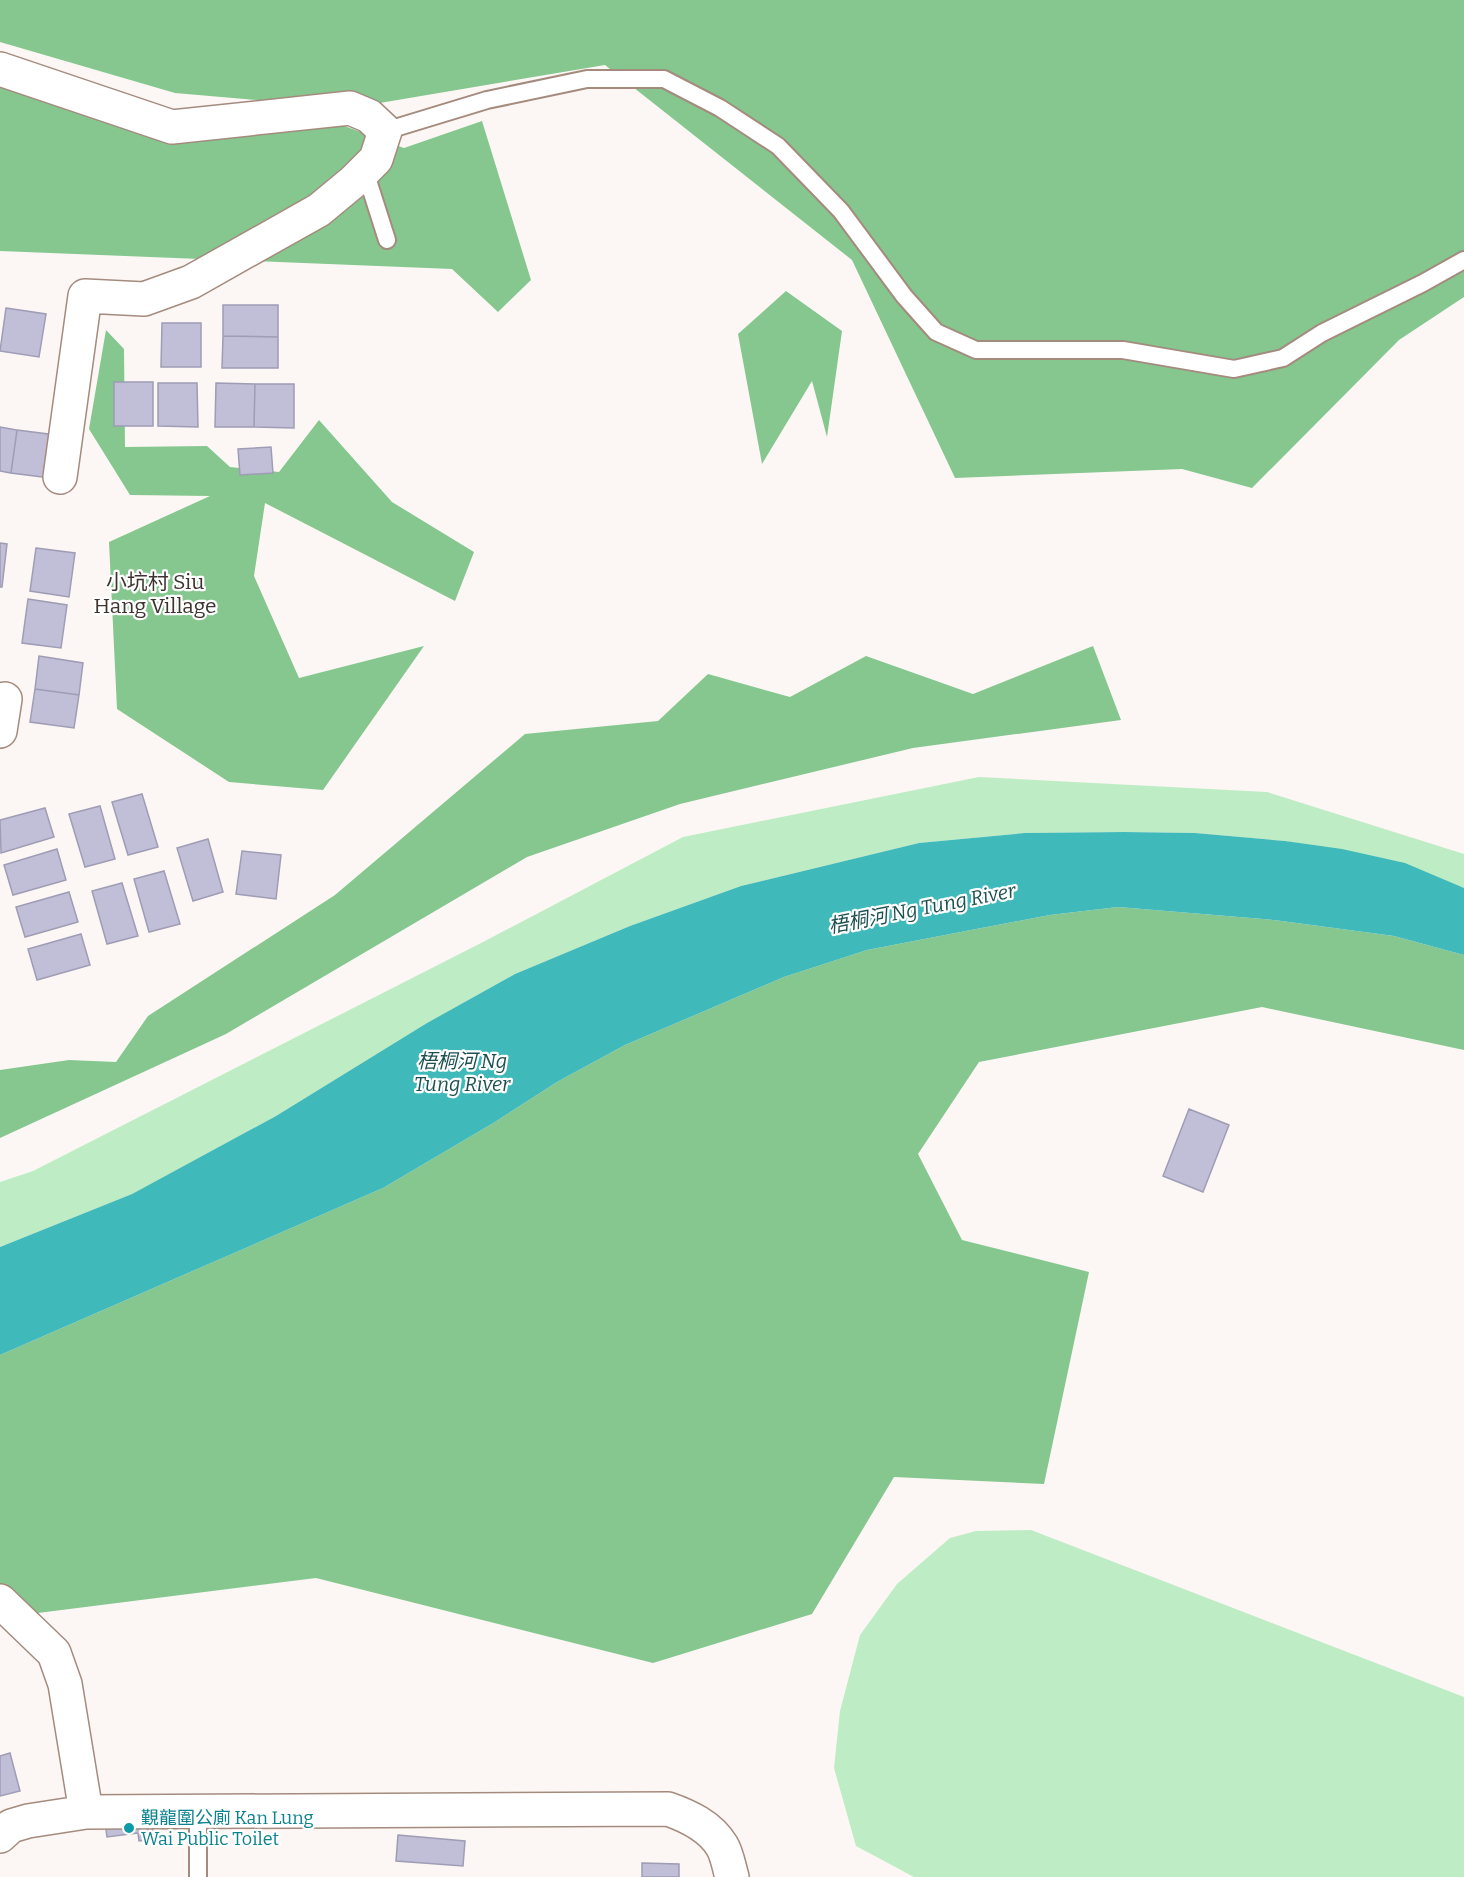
<svg xmlns="http://www.w3.org/2000/svg" width="1464" height="1877" font-family="Bitter,'Noto Sans SC',serif">
<rect width="100%" height="100%" fill="#fcf7f4"/>
<!-- green -->
<path fill="#beecc4" d="M979,777L1267,792L1464,854V888L1285,841L1195,833L1124,832L1025,833L919,843L741,886L630,926L515,974L427,1023L276,1116L132,1194L0,1247V1182L33,1171L485,941L683,837Z
M1031,1530L1464,1697V1877H914L856,1846L834,1768L840,1711L860,1635L897,1584L950,1538L976,1531Z"/>
<!-- forest -->
<path fill="#85c78f" d="M0,0H1464V297L1399,340L1252,488L1182,469L955,478L852,260L605,65L350,108L175,93L0,42Z
M0,85L173,139L339,124L404,148L482,121L531,280L498,312L452,269L0,251Z
M786,291L842,331L827,437L812,381L762,464L738,334Z
M106,330L124,349L125,447L207,446L230,467L279,472L319,420L392,502L474,552L455,601L265,503L254,576L299,678L424,646L323,790L229,782L117,709L109,542L210,496L130,495L89,429Z
M1093,646L1121,720L913,748L680,804L527,857L226,1034L0,1138V1070L69,1060L116,1062L148,1016L335,895L525,734L658,721L708,674L790,697L866,656L973,694Z
M1118,907L1274,920L1394,936L1464,955V1050L1262,1007L979,1062L918,1154L962,1240L1089,1272L1044,1484L894,1477L812,1614L653,1663L316,1578L14,1616L0,1601V1355L383,1188L495,1122L557,1082L625,1045L784,977L867,950L1050,915Z"/>
<!-- water -->
<path fill="#40b9ba" d="M1124,832L1195,833L1285,841L1342,849L1405,863L1464,888V955L1394,936L1274,920L1118,907L1050,915L867,950L784,977L625,1045L557,1082L495,1122L383,1188L0,1355V1247L132,1194L276,1116L427,1023L515,974L630,926L741,886L919,843L1025,833Z"/>
<!-- building -->
<path fill="#c1bed7" stroke="#9f9cb5" stroke-width="1.5" d="M223,305H278V337L223,336Z
M6,308L46,314L39,357L0,351Z
M162,323H201V367H161Z
M223,336L278,337V368H222Z
M114,382H153V426H114Z
M158,383H197L198,427L158,426Z
M216,383L255,384L254,427H215Z
M255,384H294V428L254,427Z
M0,427L17,430L11,473L0,471Z
M17,430L56,435L50,478L11,473Z
M271,447L273,473L240,475L238,449Z
M0,543L7,544L2,587H0Z
M36,548L75,553L69,597L30,591Z
M28,599L67,605L61,648L22,643Z
M39,656L83,663L79,695L35,689Z
M35,689L79,695L74,728L30,722Z
M142,794L158,847L128,855L112,802Z
M100,806L115,859L85,867L69,814Z
M45,808L54,837L1,853L0,820Z
M208,839L223,892L193,901L177,848Z
M57,849L66,880L13,895L4,865Z
M242,851L281,855L276,899L236,894Z
M164,871L180,924L149,932L134,879Z
M122,883L138,936L107,944L92,891Z
M69,892L78,922L25,937L16,907Z
M81,934L90,965L37,980L28,949Z
M1189,1109L1229,1125L1203,1192L1163,1176Z
M10,1753L20,1791L0,1796V1756Z
M151,1817L154,1839L139,1841L138,1833L107,1837L105,1822Z
M398,1835L465,1841L463,1866L396,1861Z
M642,1863L679,1864V1877H642Z"/>
<g fill="none" stroke-linecap="round" stroke-linejoin="round">
<defs>
<path id="lane" d="M385,131L487,100L587,79H664L720,108L778,146L841,211L904,296L936,332L976,350H1123L1234,369L1283,358L1322,333L1423,283L1464,260
M365,171L387,240
M198,1877V1811"/>
<path id="street" d="M0,69L172,127L350,108L369,116L385,131L376,159L354,181L319,210L191,282L144,299L85,296L60,477
M0,731L5,699
M0,1601L54,1653L65,1684L86,1812
M0,1836L11,1826L28,1821L86,1812L668,1809C688,1816 710,1826 722,1846C727,1854 729,1867 732,1877"/>
</defs>
<!-- lane casing -->
<use href="#lane" stroke="#a48b7e" stroke-width="20"/>
<!-- street casing -->
<use href="#street" stroke="#a48b7e" stroke-width="36"/>
<!-- lane -->
<use href="#lane" stroke="#fff" stroke-width="16"/>
<!-- street -->
<use href="#street" stroke="#fff" stroke-width="33"/>
</g>
<!-- markers -->
<circle fill="#0f9aa8" stroke="#fff" stroke-width="2" cx="129" cy="1828" r="6"/>
<g text-anchor="middle" stroke-width="4.5" stroke-linejoin="round" paint-order="stroke">
<!-- culture labels -->
<g font-size="18" fill="#0d838f" stroke="#fff" text-anchor="start">
<text x="141" y="1824">覲龍圍公廁 Kan Lung<tspan x="141" dy="21">Wai Public Toilet</tspan></text>
</g>
<!-- water labels -->
<g font-size="20" font-style="italic" fill="#1d5051" stroke="#fff">
<text transform="translate(922 908) rotate(-11)" y="7">梧桐河 Ng Tung River</text>
<text x="462" y="1068">梧桐河 Ng<tspan x="462" dy="23">Tung River</tspan></text>
</g>
<!-- quarter labels -->
<g font-size="21" fill="#3e342f" stroke="#fff">
<text x="155" y="589">小坑村 Siu<tspan x="155" dy="24">Hang Village</tspan></text>
</g>
</g>
</svg>
